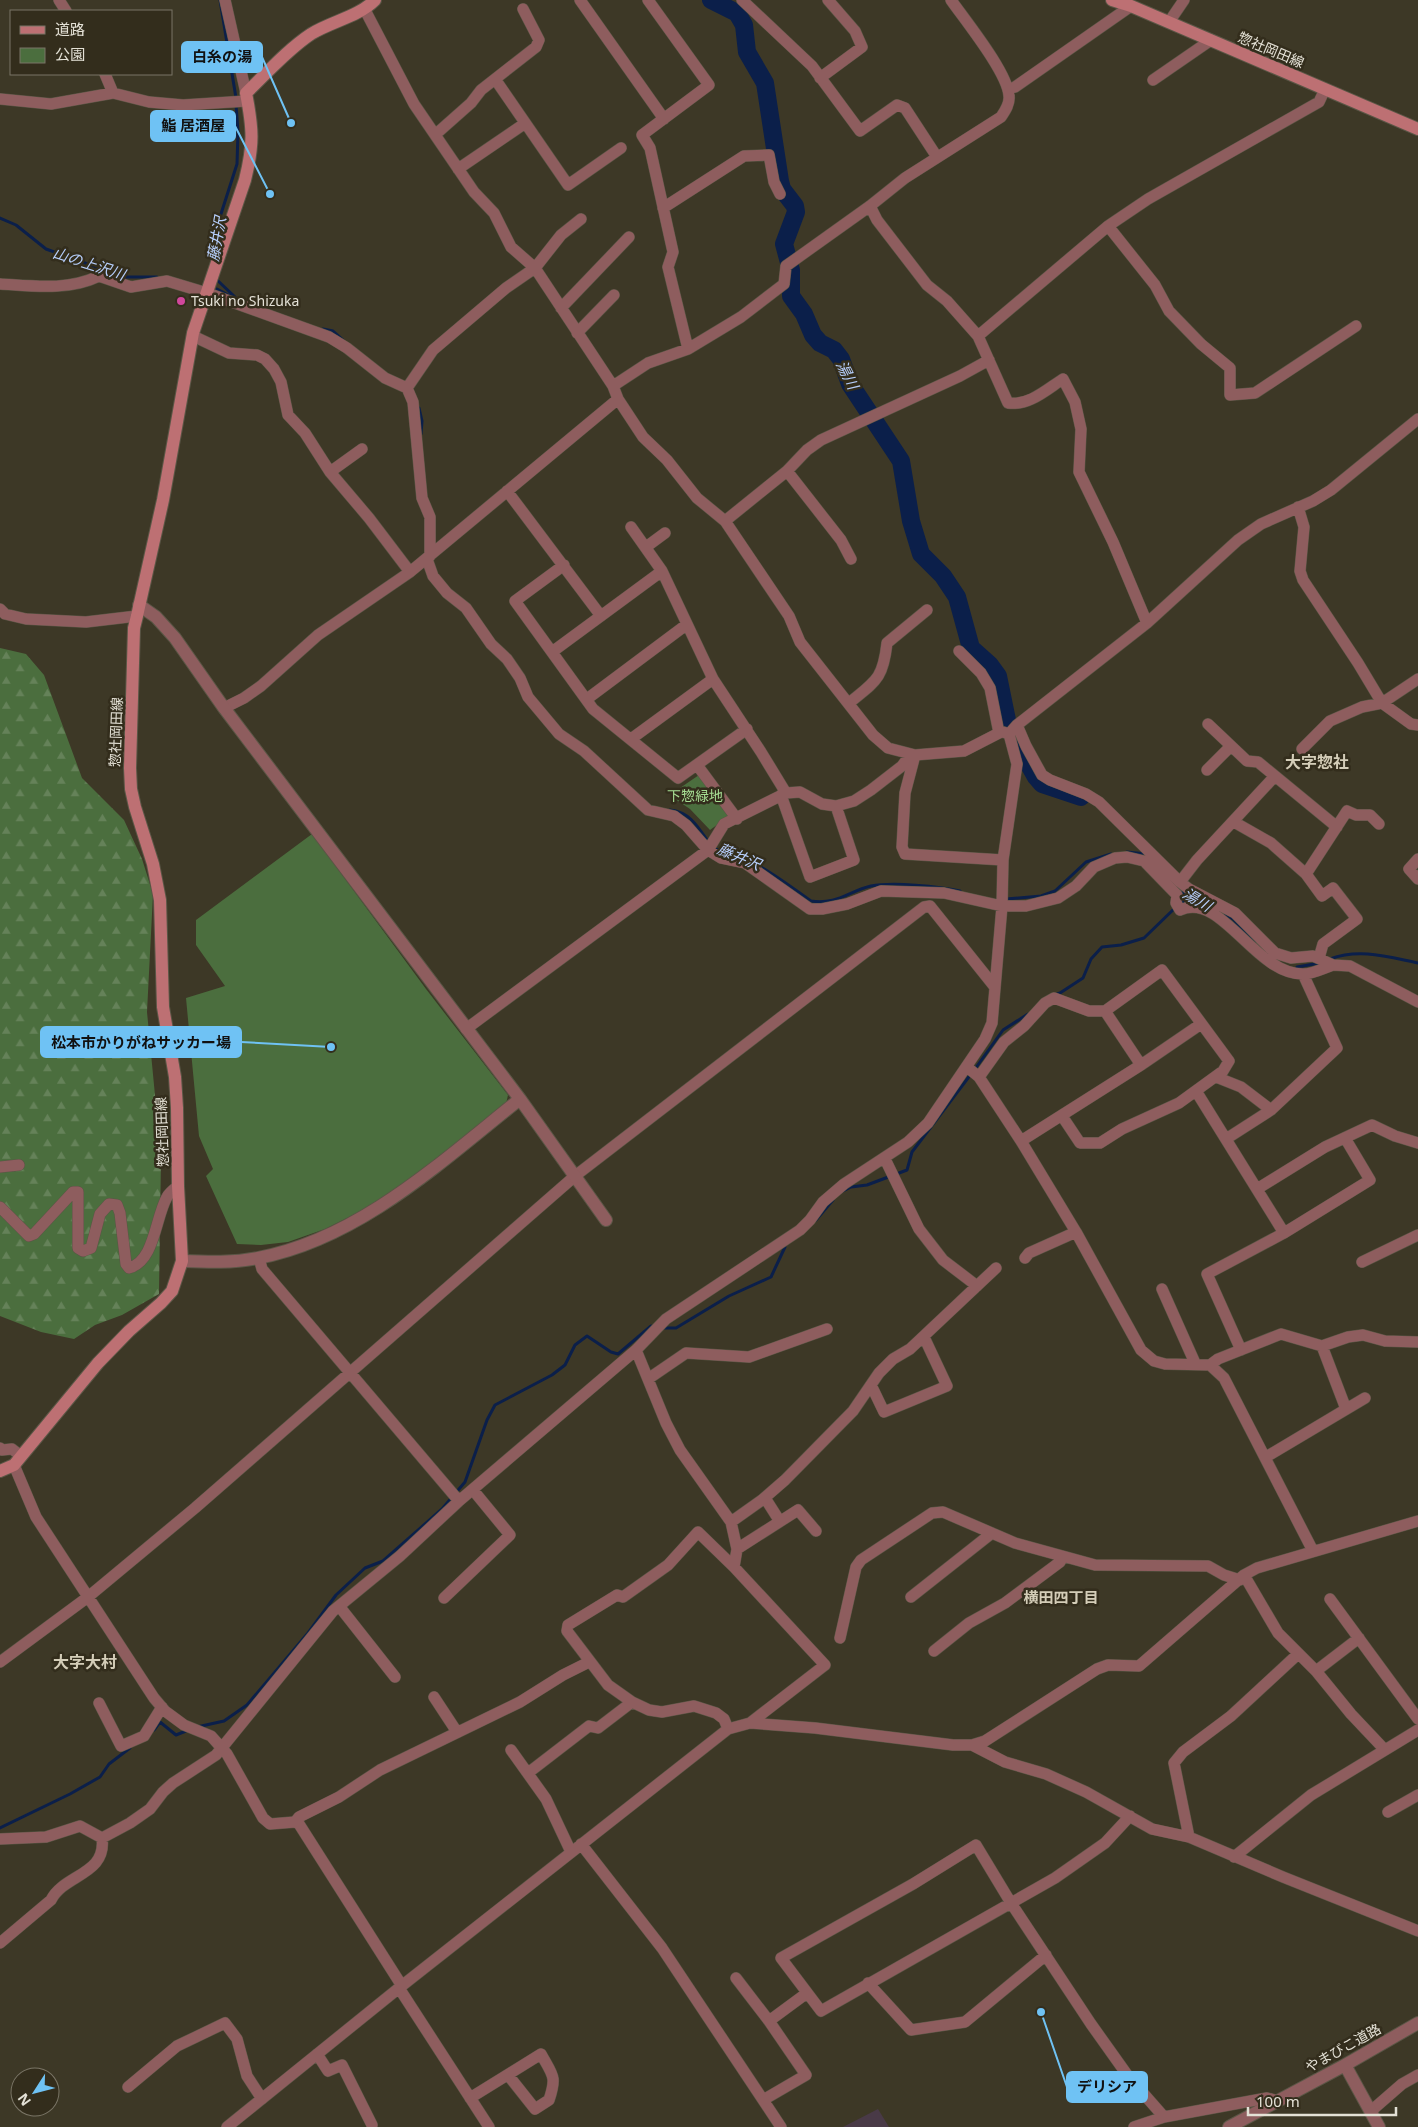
<svg xmlns="http://www.w3.org/2000/svg" width="1418" height="2127" font-family="'Noto Sans','Noto Sans JP',sans-serif">
<defs>
<pattern id="forest-firs" width="22" height="20" patternUnits="userSpaceOnUse" patternTransform="scale(1.25)"><rect width="22" height="20" fill="#4b6e3e"/><path d="M5 1l3.5 6h-7zM16 11l3.5 6h-7z" fill="#658259"/></pattern>
</defs>
<rect width="100%" height="100%" fill="#3d3826"/>
<!-- commercial -->
<path fill="#493a47" d="M878,2109L889,2127H843Z"/>
<!-- forest -->
<path fill="url(#forest-firs)" d="M0,648L26,654L44,675L82,778L124,820L142,859L153,894L147,1012L161,1158L159,1294L122,1315L95,1325L74,1339L41,1332L0,1316Z"/>
<!-- park -->
<path fill="#4b6e3e" d="M699,775L729,816L710,830L690,809L675,799L680,788Z
M312,834L426,989L508,1095L506,1104L389,1197L325,1229L288,1242L261,1245L237,1244L206,1176L213,1169L199,1136L186,998L225,986L196,945V920Z"/>
<g fill="none" stroke-linecap="round" stroke-linejoin="round">
<!-- stream -->
<path stroke="#0b1f4a" stroke-width="3" d="M220,0L236,98
M0,218L16,225L46,249L124,277H157
M212,262L220,217L237,164L238,132L236,104
M216,279L235,297
M217,289L230,296
M323,329L333,331L343,340
M419,408L422,421L421,434
M670,810C690,812 698,827 709,843
M715,849C756,859 777,877 811,901C837,905 849,891 871,886C892,882 939,886 960,891
M1127,852L1146,854
M1006,899L1041,896L1055,891L1086,862L1111,854
M1180,904L1186,897L1202,904
M1215,909L1233,919L1257,945
M1330,959C1360,948 1388,957 1418,963
M1297,967L1320,963
M1055,995L1060,993L1083,978L1091,959L1102,947L1121,945L1144,938L1175,908
M975,1069L1003,1030L1028,1014
M843,1191L851,1187L867,1185L907,1170L912,1152L971,1074
M816,1220L833,1200
M662,1328H676L729,1296L771,1277L785,1247
M197,1727L224,1721L247,1705L308,1633L336,1595L365,1568L383,1561L442,1509L465,1482L487,1420L495,1405L552,1375L565,1365L575,1345L587,1336L611,1352L618,1354L651,1326L656,1327
M154,1730L160,1722L176,1735L186,1731
M0,1828L70,1794L100,1777L109,1764L130,1748"/>
<!-- river -->
<path stroke="#0b1f4a" stroke-width="18" d="M711,0L737,13L744,25L747,52L765,83L780,181L782,189L795,206L796,212L784,244L791,270V296L804,314L813,335L820,343L834,350L841,359L850,384L901,461L911,521L921,554L943,576L957,597L971,648L990,665L998,676L1008,725
M1017,743L1036,777L1042,784L1081,797
M1167,877L1186,897"/>
<defs>
<path id="minor" d="M59,0L66,11
M225,0L246,93
M580,0L664,119
M648,0L709,85L642,135L650,148L673,252L668,267L688,349
M742,0L812,66L860,131L897,105L905,108L937,157
M365,10L414,104L474,192L494,213L511,247L535,268L613,386L618,399L643,437L667,460L697,498L725,521L789,616L800,642L873,735L888,748L915,755L964,751L999,733L1003,732L1009,734
M1169,22L1184,0
M105,74L113,93
M820,78L862,47L855,31L828,0
M495,79L568,185L621,148
M1153,80L1211,40
M1008,89L1015,87L1131,6
M0,99L51,104L113,93L149,102L183,105L247,101
M436,134L471,103L481,90L536,47L539,40L523,9
M458,169L524,124
M870,206L877,220L927,285L947,301L978,336L1008,403C1029,406 1046,390 1063,379L1075,402L1081,429L1079,472L1113,542L1147,623
M663,208L744,156L769,155L774,182L780,194
M1108,226L1155,285L1169,311L1201,344L1230,368V395L1255,393L1356,326
M0,284C33,286 68,291 99,276L131,287L167,281L207,293L329,337L347,348L385,378L407,388L413,402L422,498L430,517V556
M561,308L629,237
M577,333L614,295
M193,336L229,353L257,355L265,359L274,369L281,382L288,415L305,433L330,472
M978,336L1108,226L1148,199L1319,102L1325,89
M613,386L648,363L688,349L741,317L784,284L786,266L870,206L905,178L1001,117C1005,111 1010,104 1009,96C1008,73 965,20 951,0
M407,388L433,350L506,288L535,268L561,235L581,219
M362,449L330,472L369,518L410,572
M787,471L841,540L851,559
M507,491L601,616
M1298,507L1304,527L1300,571L1303,580L1358,663L1382,703L1411,724L1418,725
M725,521L787,471L807,450L821,440L960,376L989,360
M631,527L662,571L713,679L761,752L786,793
M646,547L665,533
M427,559L433,576L447,593L466,608L491,644L507,659L520,678L528,697L559,734L584,751L648,810L674,816L686,825L708,850L721,858L745,863L810,909H822L847,904L881,891L944,893L1002,906H1026L1058,898L1076,886L1094,867L1115,858L1127,857L1144,861L1177,895L1176,903L1180,910C1222,891 1254,974 1303,974C1313,974 1324,968 1333,965
M564,565L515,601L593,709L678,778L747,729
M0,609L5,614L26,619L86,622L137,616
M959,651L981,673L990,688L999,733
M552,652L662,571
M587,699L686,625
M849,703C876,681 883,679 887,643L927,610
M224,708L244,698L261,686L318,635L410,572L618,399
M1208,724L1247,761L1258,762L1337,827
M1017,725L1026,746L1042,775L1050,780L1086,794L1099,802L1180,882L1189,889L1235,913L1275,953L1291,958L1313,956L1333,965L1350,966L1418,1002
M1009,734L1017,725L1147,623L1238,540L1261,524L1313,501L1331,490L1418,419
M631,739L713,679
M1302,749L1330,721L1362,707L1382,703L1418,679
M915,755L905,793L902,847L905,854L1003,860
M697,765L737,819
M1207,770L1231,746
M781,795L810,877L854,860L836,806
M1234,822L1271,843L1306,874L1322,896L1333,888L1357,919L1323,944L1319,958
M1418,859L1409,869L1418,879
M1306,874L1347,811L1356,815H1370L1379,824
M1180,882L1197,860L1275,776
M466,1029L708,850L724,824L786,793L800,792L822,804L836,806L854,801L871,790L902,766L910,755
M967,1067L979,1077L1021,1141L1076,1232L1141,1350L1154,1361L1165,1364L1210,1365L1224,1378L1313,1551
M979,1077L1004,1042L1024,1026L1045,1003L1054,998L1089,1011H1105
M1216,1077L1241,1087L1271,1110L1226,1139
M1196,1091L1284,1233
M1271,1110L1337,1048L1303,974
M1062,1116L1080,1143H1100L1122,1129L1179,1103L1223,1071L1229,1061L1162,970L1105,1011L1141,1065
M1021,1141L1141,1065L1201,1024
M885,1159L919,1229L943,1260L977,1286
M0,1167L19,1165
M1257,1189L1325,1147L1372,1125L1395,1136L1418,1143
M0,1207L29,1236L34,1234L73,1192H78V1248L83,1251L91,1248L100,1214L109,1204L117,1205L120,1213L126,1264L129,1268C155,1261 155,1218 167,1197C169,1193 174,1189 178,1186
M259,1258L262,1269L459,1501
M1025,1258L1029,1253L1076,1232
M1362,1262L1418,1235
M1162,1289L1195,1363
M1322,1346L1346,1409
M636,1350L666,1423L680,1450L731,1522L737,1549L734,1567
M1241,1350L1207,1274L1284,1233L1370,1180L1345,1138
M1210,1365L1218,1359L1281,1334L1322,1346L1348,1337L1363,1335L1385,1341L1418,1342
M648,1379L686,1353L749,1357L827,1329
M871,1385L884,1412L947,1386L924,1337
M0,1448L2,1450L12,1449L21,1456
M1266,1457L1365,1398
M14,1465L36,1517L154,1698L165,1711L184,1725L211,1736L227,1754L263,1818L270,1824L295,1822L299,1817L339,1797L380,1770L520,1702L563,1675L589,1662
M765,1498L779,1520
M731,1522L762,1500L785,1480L853,1411L879,1373L893,1359L910,1349L996,1268
M737,1549L798,1510L816,1531
M1244,1575L1278,1633L1316,1671L1351,1714L1385,1750
M911,1597L992,1533
M444,1598L510,1535L473,1490
M1330,1599L1418,1719
M339,1606L395,1677
M840,1638L856,1567L861,1560L932,1513L943,1512L1015,1543L1095,1565L1208,1566L1224,1575L1240,1580
M934,1651L969,1623L1005,1603L1060,1562L1063,1557
M0,1662L88,1597L195,1508L575,1176L924,907L930,906L994,986
M1316,1671L1359,1638
M434,1697L457,1732
M99,1703L121,1746L144,1736L162,1707
M728,1729L724,1719L716,1713L694,1706L662,1712L649,1710L632,1702L608,1685L567,1631L568,1625L617,1595L623,1597L668,1565L698,1532L734,1567L825,1665L750,1723
M972,1745L1005,1762L1046,1774L1086,1792L1152,1829L1189,1837L1283,1877L1418,1931
M511,1750L546,1799L571,1852
M528,1773L589,1726L598,1728L632,1702
M1388,1812L1418,1795
M1130,1816L1105,1843L1055,1878L821,2011L781,1958L913,1884L976,1845L1011,1903L1091,2024L1128,2076L1164,2117
M295,1822L299,1824L402,1986
M1189,1837L1174,1763L1183,1752L1231,1716L1298,1654
M102,1838L130,1823L150,1809L163,1792L173,1783L216,1755L333,1611L400,1556L459,1501L636,1350L666,1319L800,1230L810,1220L823,1202L844,1184L908,1142L928,1123L985,1039L992,1023L1002,906L1003,860L1017,764L1009,734
M0,1839L46,1837L80,1826L102,1838
M581,1844L662,1948L781,2127
M1234,1857L1311,1795L1418,1730
M0,1943L51,1900C64,1874 107,1875 102,1838
M736,1978L769,2021L807,1993
M868,1983L911,2030L965,2022L1046,1955
M399,1988L489,2127
M317,2054L328,2071L342,2065L372,2125
M128,2087L177,2046L225,2023L237,2039L247,2076L262,2099
M470,2098L541,2054C553,2076 557,2076 549,2100L535,2109L508,2075
M763,2100L806,2075L769,2021
M1371,2111L1402,2084L1418,2075
M227,2127L399,1988L728,1729L750,1723L815,1728L953,1745H972L985,1741L1097,1669L1108,1665L1139,1666L1244,1575L1257,1568L1418,1521
M1134,2127L1164,2117L1267,2098L1278,2101"/>
<path id="tertiary" d="M139,605L156,617L175,638L224,708L520,1099L606,1220
M182,1261C208,1262 233,1263 258,1258C359,1239 442,1161 520,1099
M1345,2065L1379,2127
M1229,2127L1345,2065L1418,2023"/>
<path id="secondary" d="M1112,0L1131,6L1418,129
M0,1471L14,1465L98,1363L129,1331L161,1303L172,1291L182,1261L178,1186L177,1108L175,1077L163,1007L160,900L153,864L135,807L131,789L130,768L134,628L137,616L163,500L193,333L245,180C254,144 253,129 246,93C267,73 287,50 311,34C332,21 358,17 375,0"/>
</defs>
<!-- minor casing -->
<use href="#minor" stroke="#5b5646" stroke-width="12"/>
<!-- tertiary casing -->
<use href="#tertiary" stroke="#5b5646" stroke-width="14"/>
<!-- secondary casing -->
<use href="#secondary" stroke="#5b5646" stroke-width="14"/>
<!-- minor -->
<use href="#minor" stroke="#8e5d5e" stroke-width="11"/>
<!-- tertiary -->
<use href="#tertiary" stroke="#8e5d5e" stroke-width="12"/>
<!-- secondary -->
<use href="#secondary" stroke="#bd7073" stroke-width="12"/>
</g>
<!-- markers -->
<circle fill="#d1479c" stroke="#332d1c" stroke-width="2" cx="181" cy="301" r="5"/>
<g text-anchor="middle" stroke-width="5" stroke-linejoin="round" paint-order="stroke">
<!-- street labels -->
<g font-size="14" fill="#e4e1d6" stroke="#332d1c">
<text transform="translate(1271 50) rotate(23)" y="5">惣社岡田線</text>
<text transform="translate(116 732) rotate(-88)" y="5">惣社岡田線</text>
<text transform="translate(162 1132) rotate(-92)" y="5">惣社岡田線</text>
<text transform="translate(1343 2048) rotate(-29)" y="5">やまびこ道路</text>
</g>
<!-- poi labels -->
<g font-size="14" fill="#e4e1d6" stroke="#332d1c" text-anchor="start">
<text x="191" y="306">Tsuki no Shizuka</text>
</g>
<!-- park labels -->
<g font-size="14" fill="#a6dd93" stroke="#332d1c">
<text x="695" y="801">下惣緑地</text>
</g>
<!-- water labels -->
<g font-size="15" font-style="italic" fill="#b6cefb" stroke="#332d1c">
<text transform="translate(217 239) rotate(-80)" y="5">藤井沢</text>
<text transform="translate(89 264) rotate(18)" y="5">山の上沢川</text>
<text transform="translate(847 375) rotate(63)" y="5">湯川</text>
<text transform="translate(739 857) rotate(23)" y="5">藤井沢</text>
<text transform="translate(1197 900) rotate(31)" y="5">湯川</text>
</g>
<!-- neighbourhood labels -->
<g font-size="15" font-weight="bold" fill="#d4cdb8" stroke="#332d1c">
<text x="1061" y="1603">横田四丁目</text>
</g>
<!-- quarter labels -->
<g font-size="16" font-weight="bold" fill="#d4cdb8" stroke="#332d1c">
<text x="1317" y="768">大字惣社</text>
<text x="85" y="1668">大字大村</text>
</g>
</g>
<!-- callouts -->
<path fill="none" stroke="#6fc2f4" stroke-width="2" d="M291 123L262 57M270 194L235 126M331 1047L241 1042M1041 2012L1067 2087"/>
<g fill="#6fc2f4" stroke="#332d1c" stroke-width="2">
<circle cx="291" cy="123" r="5"/>
<circle cx="270" cy="194" r="5"/>
<circle cx="331" cy="1047" r="5"/>
<circle cx="1041" cy="2012" r="5"/>
</g>
<g fill="#6fc2f4" stroke="#6fc2f4" stroke-width="2">
<rect x="182" y="42" width="80" height="30" rx="5"/>
<rect x="151" y="111" width="84" height="30" rx="5"/>
<rect x="41" y="1027" width="200" height="30" rx="5"/>
<rect x="1067" y="2072" width="80" height="30" rx="5"/>
</g>
<g font-size="15" text-anchor="middle" font-weight="bold" fill="#111">
<text x="222" y="62">白糸の湯</text>
<text x="193" y="131">鮨 居酒屋</text>
<text x="141" y="1048">松本市かりがねサッカー場</text>
<text x="1107" y="2092">デリシア</text>
</g>
<!-- legend -->
<rect x="10" y="10" width="162" height="65" fill="#332d1c" stroke="#7a7566"/>
<rect x="20" y="26" width="25" height="8" fill="#bd7073" stroke="#7a7566"/>
<text x="55" y="35" font-size="15" fill="#e4e1d6">道路</text>
<rect x="20" y="48" width="25" height="15" fill="#4b6e3e" stroke="#7a7566"/>
<text x="55" y="60" font-size="15" fill="#e4e1d6">公園</text>
<!-- north arrow -->
<g transform="translate(35 2092) rotate(234)"><circle r="24" fill="#332d1c" stroke="#7a7566"/>
<path d="M0-4L9 19L0 12L-9 19Z" fill="#6fc2f4"/>
<text y="-8" font-size="14" font-weight="bold" text-anchor="middle" fill="#e4e1d6">N</text>
</g>
<!-- scale -->
<path d="M1248 2107v8h148v-8" fill="none" stroke="#e4e1d6" stroke-width="2.5"/>
<text x="1256" y="2107" font-size="15" fill="#e4e1d6" stroke="#332d1c" stroke-width="4" paint-order="stroke">100 m</text>
</svg>
